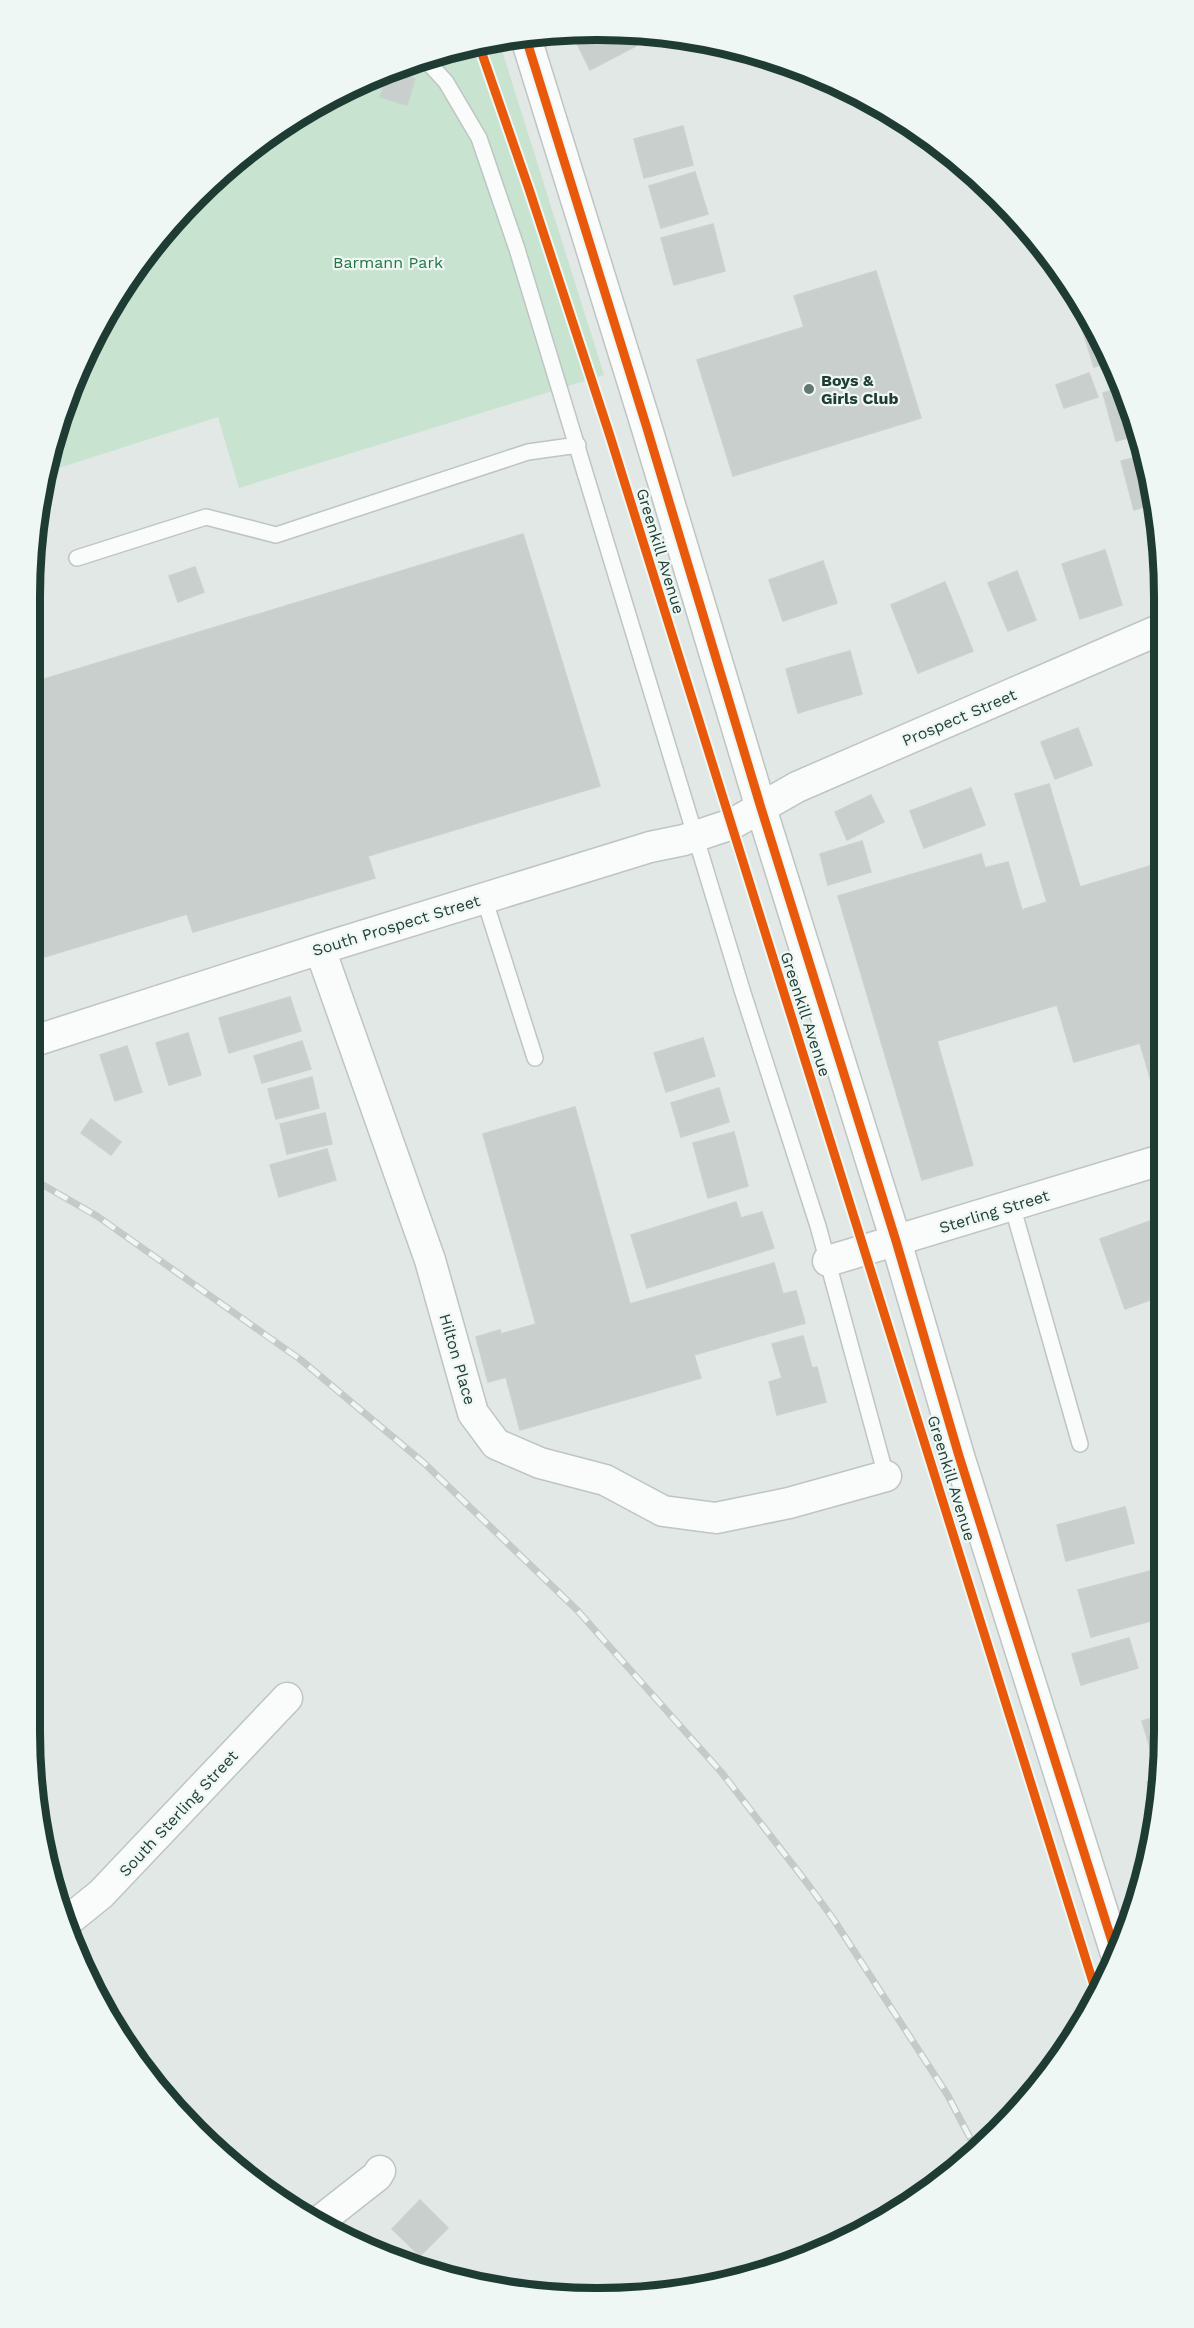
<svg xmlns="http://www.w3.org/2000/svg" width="1194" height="2328" font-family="'Work Sans',sans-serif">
<rect width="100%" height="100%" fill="#e1e8e5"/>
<!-- green -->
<path fill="#c8e3d0" d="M499,41L604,375L239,488L218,417L46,472L49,450L89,346L147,252L223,170L314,106L415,60Z"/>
<!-- building -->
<path fill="#c8cfcc" stroke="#cad1ce" stroke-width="1.5" d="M628,31L636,46L590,70L572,33Z
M390,71L415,79L407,105L380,97Z
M683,126L693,165L644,178L634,139Z
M695,172L708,214L661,228L649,186Z
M713,224L725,271L674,285L661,238Z
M1057,269L1068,282H1069L1062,285Z
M876,271L921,418L733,476L697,360L804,327L794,296Z
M1082,307L1111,362L1094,367L1076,309Z
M1089,373L1098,397L1064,408L1056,385Z
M1123,387L1136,436L1116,441L1103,393Z
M1141,456L1154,504L1134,510L1121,461Z
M523,534L600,786L368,856L375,878L193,932L187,914L31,961V683Z
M1105,550L1122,605L1080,619L1062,564Z
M823,561L837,603L783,621L769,580Z
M195,567L204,592L178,602L169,576Z
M1017,571L1036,620L1008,631L988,583Z
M945,582L973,651L918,673L891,605Z
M850,651L862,694L798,713L786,669Z
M1078,728L1092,765L1055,779L1041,742Z
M1049,784L1080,887L1150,866L1160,899L1161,1104L1158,1105L1140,1043L1074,1062L1057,1005L937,1041L973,1165L922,1180L838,896L981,854L985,868L1008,862L1022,910L1047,902L1015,794Z
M971,788L985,825L924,848L910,811Z
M871,795L884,822L847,840L835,812Z
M862,841L871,872L828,885L820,854Z
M290,997L301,1031L229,1053L219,1018Z
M188,1033L201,1075L169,1085L156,1043Z
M703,1038L715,1076L666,1092L654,1053Z
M302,1041L311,1069L262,1083L254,1056Z
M127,1046L142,1092L115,1101L100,1055Z
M312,1077L319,1108L276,1119L268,1089Z
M719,1088L729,1122L681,1137L671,1103Z
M575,1107L630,1304L774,1263L783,1294L796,1291L805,1323L694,1355L701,1378L520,1430L506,1377L488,1382L476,1337L500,1330L501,1334L536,1324L483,1134Z
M325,1113L332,1144L287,1154L280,1124Z
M91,1119L121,1142L111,1155L81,1133Z
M734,1132L748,1186L708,1198L693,1143Z
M327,1149L336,1180L279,1197L270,1165Z
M736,1202L741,1218L762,1212L774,1248L647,1288L631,1235Z
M1161,1217V1296L1125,1309L1100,1239Z
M803,1336L812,1368L817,1367L826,1402L777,1415L769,1382L782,1378L772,1344Z
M1125,1507L1134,1543L1066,1561L1057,1525Z
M1154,1570L1162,1600V1618L1091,1637L1078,1590Z
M1129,1638L1138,1668L1081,1685L1072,1654Z
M1163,1715V1751L1152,1754L1142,1721Z
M1161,1778L1155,1812L1147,1782Z
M420,2200L448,2228L420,2256L392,2229Z"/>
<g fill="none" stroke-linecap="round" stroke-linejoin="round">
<defs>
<path id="service" d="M424,58L446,82L479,138L517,249L743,993L818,1226L886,1476
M77,558L206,517L276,535L528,452L578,445
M484,898L535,1058
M1012,1205L1080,1444"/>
<path id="minor" d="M525,35L646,425L761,808L896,1241L959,1456L1116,1954
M320,949L430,1260L473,1413L496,1444L540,1463L605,1480L663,1511L716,1518L789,1503L886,1476
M31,1042L320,949L650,847L684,840L732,824L797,787L1159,630
M828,1261L1161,1160
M65,1923L101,1894L287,1698
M321,2220L377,2176L380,2171"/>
</defs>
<!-- service casing -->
<use href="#service" stroke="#bec5c2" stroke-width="18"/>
<!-- minor casing -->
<use href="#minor" stroke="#bec5c2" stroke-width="33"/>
<!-- service -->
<use href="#service" stroke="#fafcfb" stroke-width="15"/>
<!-- minor -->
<use href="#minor" stroke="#fafcfb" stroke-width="30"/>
<defs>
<path id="rail" d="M31,1178L97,1216L301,1360L424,1463L577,1610L722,1773L810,1887L834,1920L947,2094L977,2151"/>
</defs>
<!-- rail casing -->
<use href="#rail" stroke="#c5cac8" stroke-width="7"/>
<!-- rail -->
<use href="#rail" stroke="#eef7f3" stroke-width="4.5" stroke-dasharray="14" stroke-linecap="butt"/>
<defs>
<path id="cycleway" d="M525,35L646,425L761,808L896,1241L959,1456L1116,1954
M479,45L529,189L610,436L1097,1995"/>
</defs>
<!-- cycleway casing -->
<use href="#cycleway" stroke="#eef7f3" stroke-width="13"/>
<!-- cycleway -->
<use href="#cycleway" stroke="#e8590c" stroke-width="9"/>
</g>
<!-- markers -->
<circle fill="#627871" stroke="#eef7f3" stroke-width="2" cx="809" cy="389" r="6"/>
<g text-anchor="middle" stroke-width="4.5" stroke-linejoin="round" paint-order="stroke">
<!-- park labels -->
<g font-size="16" fill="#247643" stroke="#eef7f3">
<text x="388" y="268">Barmann Park</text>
</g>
<!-- poi labels -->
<g font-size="16" font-weight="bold" fill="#1e3c33" stroke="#eef7f3" text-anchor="start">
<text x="821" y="386">Boys &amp;<tspan x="821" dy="18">Girls Club</tspan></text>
</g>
<!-- street labels -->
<g font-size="16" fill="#1e3c33" stroke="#eef7f3">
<text transform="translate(661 551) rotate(73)" y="6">Greenkill Avenue</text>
<text transform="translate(959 717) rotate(-23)" y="6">Prospect Street</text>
<text transform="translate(396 925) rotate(-17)" y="6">South Prospect Street</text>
<text transform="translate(806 1014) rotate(72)" y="6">Greenkill Avenue</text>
<text transform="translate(994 1211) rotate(-17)" y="6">Sterling Street</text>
<text transform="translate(458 1359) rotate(74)" y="6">Hilton Place</text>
<text transform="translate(952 1478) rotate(73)" y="6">Greenkill Avenue</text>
<text transform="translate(178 1813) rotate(-47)" y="6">South Sterling Street</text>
</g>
</g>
<!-- crop -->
<path d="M0 0H1194V2328H0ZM596 40H598A556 556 0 0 1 1154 596V1732A556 556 0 0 1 598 2288H596A556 556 0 0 1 40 1732V596A556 556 0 0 1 596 40Z" fill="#eef7f3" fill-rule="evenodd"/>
<path fill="none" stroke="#1e3c33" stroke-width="8" d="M596 40H598A556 556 0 0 1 1154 596V1732A556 556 0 0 1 598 2288H596A556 556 0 0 1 40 1732V596A556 556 0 0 1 596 40Z"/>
</svg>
